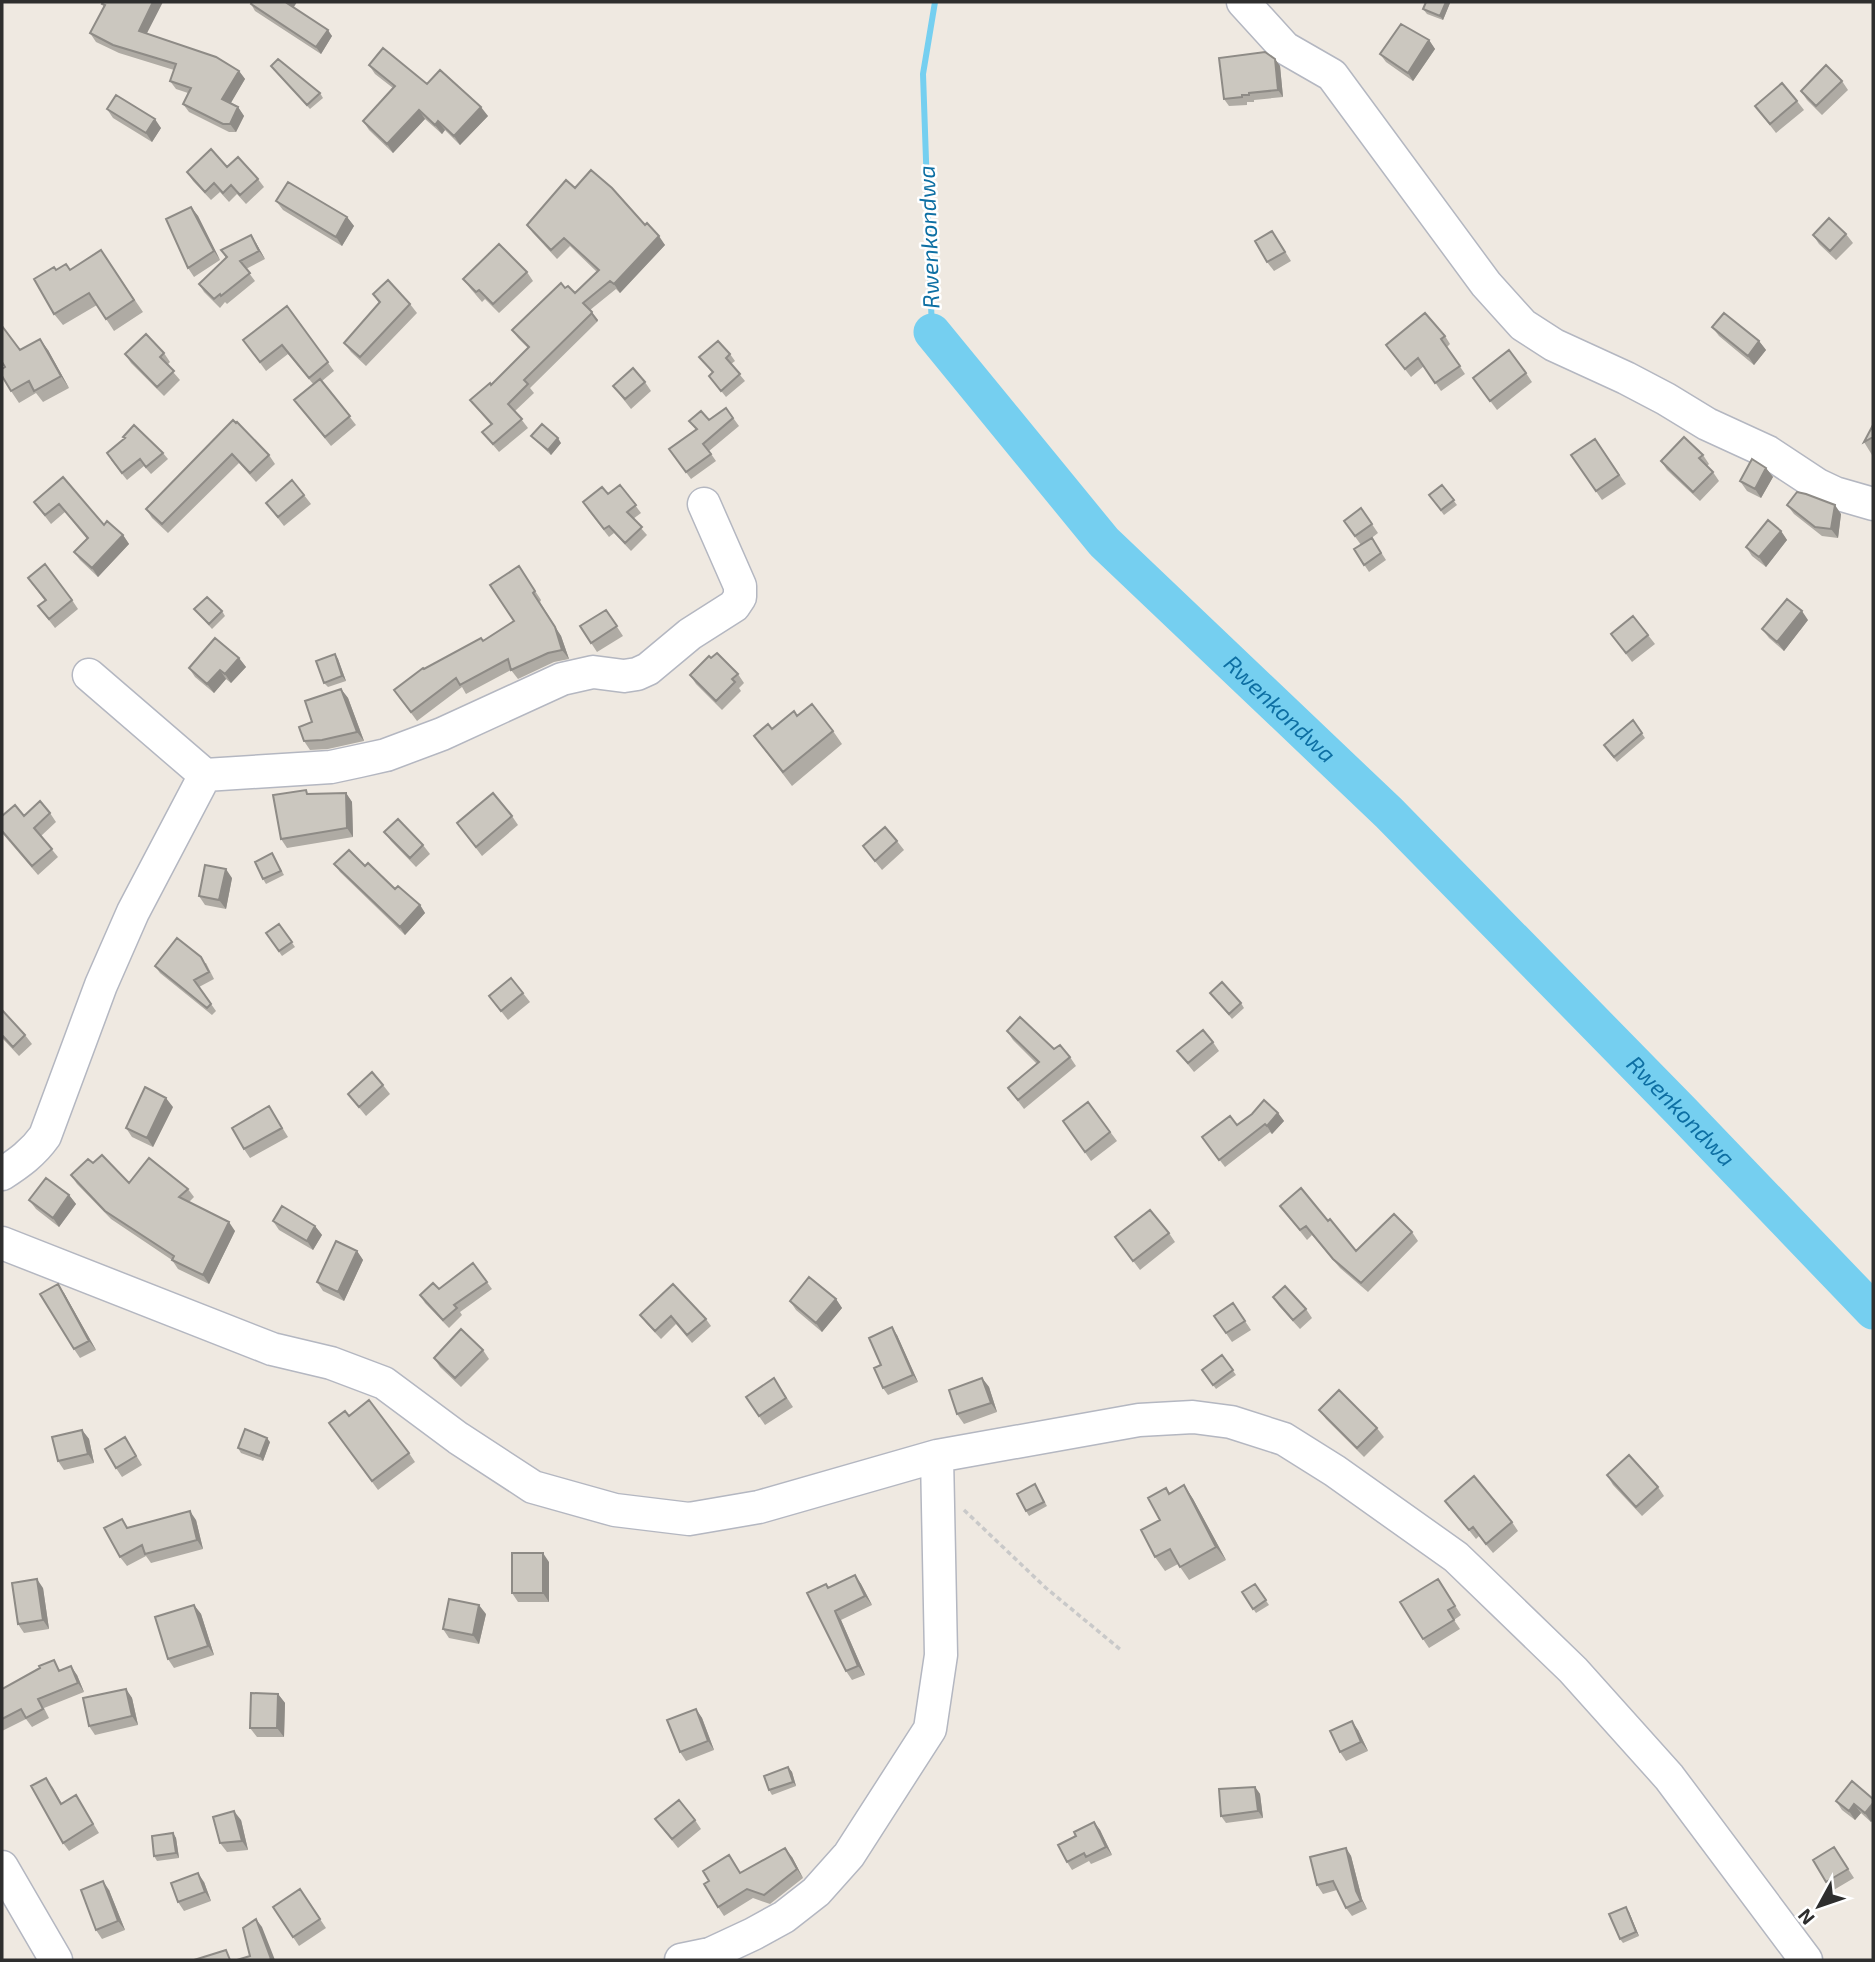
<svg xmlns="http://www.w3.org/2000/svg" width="1875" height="1962" font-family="'Exo 2',sans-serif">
<rect width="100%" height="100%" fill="#efe9e1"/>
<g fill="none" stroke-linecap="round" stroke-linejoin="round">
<!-- stream -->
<path stroke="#75cff0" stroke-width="6" d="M932,332L923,74L935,2"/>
<!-- river -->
<path stroke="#75cff0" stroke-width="37" id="s1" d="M932,332L1104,542L1389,813L1681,1111L1873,1311"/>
<defs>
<path id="minor" d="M1243,2L1285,48L1332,75L1486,284L1523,325L1554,345L1626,378L1666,399L1707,424L1768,452L1818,485L1835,493L1873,504
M89,675L205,775L331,767L359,761L386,755L442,734L562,679L593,672L624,676L637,674L648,669L690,634L734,606L740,597V586L704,504
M2,1174C19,1163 33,1153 45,1136L101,985L133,912L205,775
M2,1243L272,1349L331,1363L384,1383L458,1438L533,1487L615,1510L689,1519L759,1507L937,1456L1139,1420L1193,1417L1231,1422L1284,1439L1335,1471L1456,1557L1573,1670L1669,1777L1806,1960
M2,1867L56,1960
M681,1960L710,1954L753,1934L784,1917L816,1892L849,1855L930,1729L941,1655L937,1456"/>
</defs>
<!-- minor casing -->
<use href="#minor" stroke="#b4b7c1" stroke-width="35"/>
<!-- path -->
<path stroke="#c9c9c9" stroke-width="3.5" stroke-dasharray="5 3.5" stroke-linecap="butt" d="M964,1510L1046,1588L1121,1650"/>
<!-- minor -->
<use href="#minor" stroke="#fff" stroke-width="32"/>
</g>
<!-- wall -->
<path fill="#afaba4" d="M103,2L147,34L239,71L245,79L230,103L238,107L244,116L236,132H229L189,112L183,104L188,93L176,89L170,81L174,70L119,53L96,42L90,33L104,7L102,4Z
M252,2H297L293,7L332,36L321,54L255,11L251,4Z
M1426,2H1449L1450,3L1443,20L1427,14L1423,9Z
M1429,40L1435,49L1413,81L1386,62L1380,54Z
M1275,59L1280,66L1283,97L1254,100V102H1247V105L1229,106L1224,99Z
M369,65L427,84L488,116L460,145L445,130L442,134L425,119L393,153L369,130L363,121L393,88L375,74Z
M271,66L320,93L323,98L310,109Z
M1842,81L1848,90L1822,115L1807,100L1801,91Z
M1797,101L1804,110L1776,133L1755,106Z
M107,109L161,128L152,142L113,118Z
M227,167L258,179L264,187L246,204L237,194L229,202L220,192L211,200L193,181L187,172Z
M575,188L645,225L665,245L620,293L616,289L590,310L598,320L597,322L530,388L534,393L515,411L528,428L499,452L482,432L491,425L470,400L491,385L528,348L518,338L512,330L565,288L575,293L597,272L570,246L557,259L533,233L527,225Z
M276,201L347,217L354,226L342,246L283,210Z
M191,207L198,216L220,260L194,277L188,268Z
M1846,234L1853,243L1836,260L1819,244L1813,235Z
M1278,240L1291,261L1274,271L1267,262Z
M256,243L265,259L246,269L255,281L227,304L225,302L220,308L204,292L199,284L226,258L221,250Z
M101,250L143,312L114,331L97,305L63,325L54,314L56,270L66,264L70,270Z
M527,272L533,281L499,313L485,299L482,302L470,288L463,279Z
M373,294L410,304L417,313L366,366L351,352L344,343L379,303Z
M287,306L334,371L322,381L356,425L331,446L294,400L314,385L288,354L266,371L243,340Z
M1712,327L1759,341L1766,350L1754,365L1719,336Z
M1445,336L1450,344L1447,347L1465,374L1441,391L1424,366L1411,377L1386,345Z
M20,350H48L69,388L43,402L36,393L19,403L11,391L5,367Z
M164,353L170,362L167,365L180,380L164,396L131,363L125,354Z
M730,354L735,361L731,364L745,381L726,397L709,376L713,373L699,357Z
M1526,373L1532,382L1497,410L1473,378Z
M645,382L651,391L631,409L613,386Z
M726,408L739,426L709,451L716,461L691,479L669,449L696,430L689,421L709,420Z
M236,423L269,455L275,464L256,482L239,463L168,533L152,518L146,509Z
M1873,425V454L1872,455L1864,442Z
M531,436L561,443L551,455L535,440Z
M1595,439L1626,484L1602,500L1571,455Z
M163,453L168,459L151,474L144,466L127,480L111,460Z
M1703,455L1709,464L1707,466L1713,472L1719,481L1700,501L1667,470L1661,461Z
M1766,468L1773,477L1761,498L1747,491L1740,481Z
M63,477L104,525L123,535L129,544L98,577L80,560L74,552L87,539L65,512L51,524L34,502Z
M620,485L641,513L633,519L647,535L631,551L614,533L609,537L588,510Z
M1442,485L1457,505L1444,515L1429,495Z
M304,495L311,504L284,526L266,503Z
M1787,505L1841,514L1838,538L1822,536L1794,514Z
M1361,508L1378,533L1369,540L1372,538L1386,560L1369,572L1354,549L1361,545L1344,521Z
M1781,531L1787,540L1766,567L1752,556L1746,547Z
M519,566L541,600L540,602L561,636L569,659L554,662L518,679L511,670L466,694L462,687L417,721L394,690L424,669L483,641L514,621Z
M28,578L72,600L78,609L55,628L38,606L45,601Z
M194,609L222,611L225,616L212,629Z
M606,610L623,636L597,652L580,626Z
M1808,620L1784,651L1769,638L1762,629Z
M1611,634L1648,635L1655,644L1632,662Z
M335,654L338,659L346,681L328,687L324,683Z
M239,658L246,667L231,683L226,679L214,693L195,677L189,668Z
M711,658L738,674L744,683L739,688L741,691L722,710L696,684L690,675Z
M341,689L348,698L364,741L328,749L310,750L304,741L312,722Z
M797,716L833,731L842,744L792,786L754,736Z
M1633,720L1645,738L1617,762L1607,750Z
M346,793L352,802L353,837L287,848L281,839L309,794Z
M50,813L56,822L41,836L58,857L38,875L2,833V816H24Z
M512,816L518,825L482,856L457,823Z
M384,832L423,845L430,854L416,867L391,841Z
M897,841L904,850L882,870L863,846Z
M272,853L284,875L266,884L263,879Z
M334,864L365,866L395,889L420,905L425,913L405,935L340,872Z
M232,878L226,909L205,905L199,896Z
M279,924L295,947L282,956L266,933Z
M206,963L214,979L199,987L216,1011L212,1015L160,973L155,966Z
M523,993L530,1002L508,1020L489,996Z
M1210,993L1241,1003L1244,1008L1232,1019Z
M2,1010L25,1035L32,1044L19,1056L2,1038Z
M1007,1031L1070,1057L1076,1066L1024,1109L1008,1088L1037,1064L1013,1040Z
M1213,1042L1219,1051L1194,1072L1177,1051Z
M383,1085L390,1094L366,1116L348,1094Z
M1088,1102L1117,1141L1091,1161L1063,1121Z
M269,1106L288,1137L250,1158L244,1149Z
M173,1107L153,1147L132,1137L126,1128Z
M1278,1113L1284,1121L1272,1134L1270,1132L1225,1167L1202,1137L1237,1125Z
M93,1163L129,1183L188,1189L194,1197L189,1202L235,1231L209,1284L178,1269L172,1260L111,1219L77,1184L71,1175Z
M69,1195L76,1204L59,1227L36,1209L29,1200Z
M1280,1206L1328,1221L1356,1251L1412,1232L1418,1241L1368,1292L1340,1268L1312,1235L1307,1240Z
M273,1221L315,1226L322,1235L313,1250L279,1230Z
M1169,1233L1175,1242L1140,1270L1115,1237Z
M357,1251L363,1260L344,1301L323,1291L317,1282Z
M473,1263L492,1289L460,1312L462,1315L449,1328L425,1303L420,1295L439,1289Z
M64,1293L96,1350L80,1358L74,1349Z
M1273,1297L1306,1309L1312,1318L1300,1329L1279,1306Z
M836,1299L842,1308L822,1332L796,1310L790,1301Z
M1233,1303L1251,1330L1232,1342L1214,1316Z
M640,1315L706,1319L711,1326L692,1343L676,1324L661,1339L646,1323Z
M897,1335L918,1382L888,1395L883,1388L881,1365Z
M483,1350L489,1359L461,1387L440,1367L434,1358Z
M1222,1355L1236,1375L1216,1389L1202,1370Z
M774,1378L793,1407L765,1425L746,1397Z
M982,1378L989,1387L997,1412L964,1424L957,1414Z
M1319,1410L1377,1428L1384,1437L1364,1457L1326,1419Z
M349,1416L409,1453L415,1462L378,1490L329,1423Z
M82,1430L89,1439L94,1463L64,1470L58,1461Z
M125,1437L142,1465L122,1477L116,1468Z
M270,1442L263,1461L241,1453L238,1448Z
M1607,1475L1658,1487L1664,1496L1642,1516L1613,1485Z
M1035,1484L1047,1506L1029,1516L1026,1511Z
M1184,1485L1193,1499L1226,1560L1189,1580L1178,1564L1165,1571L1155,1557L1160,1520L1166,1488L1170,1493Z
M1445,1501L1512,1522L1518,1531L1493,1553L1479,1536L1476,1539Z
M122,1519L128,1528L196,1520L203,1549L151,1563L146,1556L127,1566L120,1557Z
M549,1562V1602H518L512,1593Z
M855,1575L861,1584L872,1605L841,1620L865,1675L852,1680L846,1671L826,1584L829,1588Z
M1255,1584L1269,1605L1256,1613L1242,1592Z
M43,1588L49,1629L24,1633L18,1624Z
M1444,1588L1461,1615L1454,1620L1460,1629L1429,1648L1423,1639Z
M194,1605L201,1614L214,1655L174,1668L168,1659Z
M486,1614L479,1644L449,1638L443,1629Z
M61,1670L77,1675L84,1692L44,1708L49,1718L32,1727L26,1719L2,1731V1689Z
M126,1689L132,1698L138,1725L95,1735L89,1726Z
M278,1694L285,1703L284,1737H257L250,1728Z
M696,1709L702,1718L714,1750L686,1761L680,1752Z
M1358,1730L1368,1751L1346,1761L1340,1752Z
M788,1767L792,1772L796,1786L772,1795L769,1790Z
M52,1786L62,1804L76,1795L99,1833L69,1851L63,1843Z
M1255,1787L1260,1794L1263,1818L1226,1823L1221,1816Z
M1873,1799V1820L1871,1822L1861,1813L1855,1820L1842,1810L1836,1801Z
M655,1819L695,1820L701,1829L678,1848Z
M241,1820L248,1850L227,1852L220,1843Z
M1094,1822L1100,1830L1112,1855L1091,1864L1089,1861L1072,1870L1067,1862L1076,1836Z
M173,1833L176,1838L179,1858L157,1861L154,1856Z
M1834,1847L1854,1878L1832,1891L1826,1882Z
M1346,1848L1351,1856L1362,1899L1367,1909L1352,1916L1346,1908L1337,1890L1323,1894L1317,1885Z
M792,1857L803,1878L770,1904L753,1898L724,1916L718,1907L741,1873Z
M204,1882L211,1901L184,1911L178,1902Z
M300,1889L326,1928L299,1946L273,1907Z
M109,1890L125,1930L102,1939L96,1930Z
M1629,1912L1639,1936L1623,1943L1620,1939Z"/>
<!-- shaded-wall -->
<path fill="#8e8b86" d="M153,2H163L144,39L139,31Z
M288,2H297L292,10L287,3Z
M1446,2H1449L1450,3L1443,20L1440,16Z
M328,30L332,36L321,54L316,47Z
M1429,40L1435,49L1413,81L1408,73Z
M1275,59L1280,66L1283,97L1278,90Z
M239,71L245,79L228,108L222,99Z
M238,107L244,116L236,132L230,124Z
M481,107L488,116L460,145L454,136Z
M419,110L425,119L393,153L387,144Z
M155,119L161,128L152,142L146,133Z
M438,121L445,130L442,134L435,125Z
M191,207L198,216L220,260L214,251Z
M347,217L354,226L342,246L336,237Z
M251,235L256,243L265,259L259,251Z
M659,236L665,245L620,293L614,284Z
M592,312L598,320L597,322L591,314Z
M40,339L48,350L69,388L61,376Z
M1759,341L1766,350L1754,365L1748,356Z
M558,438L561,443L551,455L548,450Z
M1766,468L1773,477L1761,498L1755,489Z
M1835,505L1841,514L1838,538L1831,529Z
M1781,531L1787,540L1766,567L1759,557Z
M123,535L129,544L98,577L92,568Z
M533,593L561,636L569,659L562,650Z
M1802,611L1808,620L1784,651L1777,642Z
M335,654L338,659L346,681L342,676Z
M239,658L246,667L231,683L225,674Z
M220,670L226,679L214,693L207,684Z
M341,689L348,698L364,741L357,732Z
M346,793L352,802L353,837L347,828Z
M226,869L232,878L226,909L219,900Z
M420,905L425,913L405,935L400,927Z
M166,1098L173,1107L153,1147L147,1138Z
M1278,1113L1284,1121L1272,1134L1267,1126Z
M69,1195L76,1204L59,1227L53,1218Z
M229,1222L235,1231L209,1284L203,1275Z
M315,1226L322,1235L313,1250L307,1241Z
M357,1251L363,1260L344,1301L338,1292Z
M58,1284L64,1293L96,1350L89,1341Z
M836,1299L842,1308L822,1332L816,1323Z
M892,1327L897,1335L918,1382L913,1375Z
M982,1378L989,1387L997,1412L991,1403Z
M82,1430L89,1439L94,1463L88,1454Z
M267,1438L270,1442L263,1461L260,1456Z
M1184,1485L1193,1499L1226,1560L1216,1547Z
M190,1511L196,1520L203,1549L197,1540Z
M543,1553L549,1562V1602L543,1593Z
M855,1575L861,1584L872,1605L865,1596Z
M37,1579L43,1588L49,1629L43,1620Z
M194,1605L201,1614L214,1655L208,1646Z
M479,1605L486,1614L479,1644L473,1635Z
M835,1611L841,1620L865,1675L858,1666Z
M71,1666L77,1675L84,1692L78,1683Z
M126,1689L132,1698L138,1725L132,1716Z
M278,1694L285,1703L284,1737L277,1728Z
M696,1709L702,1718L714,1750L708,1741Z
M1352,1721L1358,1730L1368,1751L1361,1742Z
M788,1767L792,1772L796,1786L793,1782Z
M1255,1787L1260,1794L1263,1818L1258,1811Z
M1873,1803V1820L1871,1822L1865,1813Z
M1854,1804L1861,1813L1855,1820L1849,1811Z
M234,1811L241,1820L248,1850L242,1841Z
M1094,1822L1100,1830L1112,1855L1106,1847Z
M173,1833L176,1838L179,1858L176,1853Z
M785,1848L792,1857L803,1878L797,1869Z
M1346,1848L1351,1856L1362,1899L1367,1909L1356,1891Z
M198,1873L204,1882L211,1901L205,1892Z
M103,1881L109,1890L125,1930L118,1921Z
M1626,1907L1629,1912L1639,1936L1636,1932Z
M256,1919L262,1927L275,1960L271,1959Z"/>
<!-- building -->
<path fill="#cbc7bf" stroke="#8e8b86" stroke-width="2" d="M103,2H153L139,31L216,57L239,71L222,99L238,107L230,124H223L183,104L191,88L170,81L176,64L113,45L90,33L105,5L102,4Z
M252,2H288L287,3L328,30L316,47L251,4Z
M1426,2H1446L1440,16L1423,9Z
M1401,24L1429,40L1408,73L1380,54Z
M383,48L427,84L440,70L481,107L454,136L438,121L435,125L419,110L387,144L363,121L395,86L369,65Z
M1265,52L1275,59L1278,90L1249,93V95H1242V97L1224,99L1219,58Z
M278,59L320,93L307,105L271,66Z
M1826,65L1842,81L1816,106L1801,91Z
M1782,83L1797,101L1770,124L1755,106Z
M116,95L155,119L146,133L107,109Z
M211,149L227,167L238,157L258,179L240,195L231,185L223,193L214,183L205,192L187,172Z
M591,170L612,188L645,225L647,223L659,236L614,284L610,281L583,303L592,312L591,314L524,380L528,384L508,404L522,419L493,444L482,432L492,424L470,400L490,383L491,385L529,347L512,330L561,283L565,288L568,286L575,293L599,270L564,238L551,250L527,225L566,180L575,188Z
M288,182L347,217L336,237L276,201Z
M191,207L214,251L188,268L166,219Z
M1829,218L1846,234L1830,251L1813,235Z
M1272,231L1285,252L1267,262L1255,241Z
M251,235L259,251L240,261L250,273L221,296L220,294L214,299L199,284L227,257L221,250Z
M499,244L527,272L493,304L479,290L476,292L463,279Z
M101,250L134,300L106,319L89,293L54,314L34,279L54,267L56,270L66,264L70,270Z
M388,280L410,304L360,357L344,343L380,302L373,294Z
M287,306L328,362L309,378L282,345L260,362L243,340Z
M1425,313L1445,336L1441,339L1460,366L1435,383L1418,358L1405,369L1386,345Z
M1724,313L1759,341L1748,356L1712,327Z
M2,326L20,350L40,339L61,376L34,391L29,381L11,391L2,376V369L5,367L2,362Z
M146,334L164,353L160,357L174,371L157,387L125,354Z
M718,341L730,354L726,358L740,374L721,391L709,376L713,372L699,357Z
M1509,350L1526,373L1490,401L1473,378Z
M633,368L645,382L625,399L613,386Z
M320,379L350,416L325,437L294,400Z
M726,408L733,418L703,444L711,454L686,472L669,449L697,429L689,421L701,411L709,420Z
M233,420L236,423L237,422L269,455L250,473L232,454L162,524L146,509Z
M542,424L558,438L548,450L531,436Z
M134,425L163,453L146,467L140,459L122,473L107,453L125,438L123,437Z
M1873,425V437L1864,442Z
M1684,437L1703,455L1699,458L1713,472L1693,492L1661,461Z
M1595,439L1619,475L1596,491L1571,455Z
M1752,459L1766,468L1755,489L1740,481Z
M63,477L104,525L107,521L123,535L92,568L74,552L88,538L59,504L45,515L34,502Z
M292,480L304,495L278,517L266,503Z
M620,485L636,505L627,512L642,527L625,543L609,526L604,529L583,502L602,487L608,494Z
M1442,485L1454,500L1441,510L1429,495Z
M1797,492L1806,494L1835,505L1831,529L1815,527L1787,505Z
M1361,508L1372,524L1355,536L1344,521Z
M1768,520L1781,531L1759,557L1746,547Z
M1372,538L1381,553L1364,565L1354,549Z
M45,564L72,600L49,619L38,606L46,600L28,578Z
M519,566L535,591L533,593L555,627L562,650L548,653L511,670L508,659L460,685L456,678L411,712L394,690L423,668L424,669L481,638L483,641L514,621L490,585Z
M207,597L222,611L209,624L194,609Z
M1787,599L1802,611L1777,642L1762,629Z
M606,610L617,626L591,643L580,626Z
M1633,616L1648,635L1626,653L1611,634Z
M215,638L239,658L225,674L220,670L207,684L189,668Z
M717,653L738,674L732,679L735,682L716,701L690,675L709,656L711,658Z
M335,654L342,676L324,683L316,661Z
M341,689L357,732L322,740L304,741L299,727L312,722L305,701Z
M812,704L833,731L783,772L754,736L768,724L772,729L794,711L797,716Z
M1633,720L1642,733L1614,757L1604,745Z
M306,790L307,794L346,793L347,828L281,839L273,795Z
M493,793L512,816L476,847L457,823Z
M40,801L50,813L34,828L52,849L32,866L2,831V816L15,805L24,816Z
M398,819L423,845L410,858L384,832Z
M885,827L897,841L875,861L863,846Z
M349,850L365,866L368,863L395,889L398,886L420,905L400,927L334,864Z
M272,853L281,871L263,879L255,862Z
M205,865L226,869L219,900L199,896Z
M279,924L292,942L279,951L266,933Z
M177,938L201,957L209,972L194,980L211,1004L207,1008L155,966Z
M511,978L523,993L501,1011L489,996Z
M1222,982L1241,1003L1229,1014L1210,993Z
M2,1010L25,1035L13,1047L2,1035Z
M1020,1017L1054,1049L1060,1045L1070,1057L1018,1100L1008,1088L1039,1062L1007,1031Z
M1203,1030L1213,1042L1188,1063L1177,1051Z
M372,1072L383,1085L359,1107L348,1094Z
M145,1087L166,1098L147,1138L126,1128Z
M1264,1100L1278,1113L1267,1126L1265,1124L1219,1160L1202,1137L1230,1116L1237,1125L1252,1114Z
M1088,1102L1110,1132L1085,1152L1063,1121Z
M269,1106L282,1128L244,1149L232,1128Z
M102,1155L129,1183L149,1158L188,1189L179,1197L229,1222L203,1275L172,1260L174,1256L105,1211L71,1175L88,1159L93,1163Z
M46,1178L69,1195L53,1218L29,1200Z
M1301,1188L1328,1221L1330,1219L1356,1251L1394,1214L1412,1232L1361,1283L1333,1259L1306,1226L1300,1230L1280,1206Z
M282,1206L315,1226L307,1241L273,1221Z
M1150,1210L1169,1233L1133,1261L1115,1237Z
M336,1241L357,1251L338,1292L317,1282Z
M473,1263L487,1282L454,1305L457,1308L443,1320L420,1295L433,1283L439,1289Z
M809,1277L836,1299L816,1323L790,1301Z
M58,1284L89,1341L74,1349L40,1294Z
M673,1284L706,1319L687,1335L671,1316L655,1331L640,1315Z
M1285,1286L1306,1309L1293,1320L1273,1297Z
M1233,1303L1245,1321L1226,1333L1214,1316Z
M892,1327L913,1375L883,1388L874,1368L881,1365L869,1338Z
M461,1329L483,1350L455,1378L434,1358Z
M1222,1355L1233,1370L1213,1385L1202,1370Z
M774,1378L786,1398L759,1416L746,1397Z
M982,1378L991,1403L957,1414L949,1390Z
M1339,1390L1377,1428L1357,1448L1319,1410Z
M369,1400L409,1453L372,1481L329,1423L345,1411L349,1416Z
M245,1429L267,1438L260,1456L238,1448Z
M82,1430L88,1454L58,1461L52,1437Z
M125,1437L136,1456L116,1468L105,1449Z
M1629,1455L1658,1487L1636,1507L1607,1475Z
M1474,1476L1512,1522L1486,1544L1473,1527L1469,1530L1445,1501Z
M1035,1484L1044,1502L1026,1511L1017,1494Z
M1184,1485L1216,1547L1180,1567L1170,1549L1155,1557L1141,1530L1160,1520L1148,1498L1166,1488L1169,1494Z
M190,1511L197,1540L145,1554L142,1545L120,1557L104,1528L122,1519L127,1528Z
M512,1553H543V1593H512Z
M855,1575L865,1596L835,1611L858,1666L846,1671L807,1593L826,1584L828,1588Z
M37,1579L43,1620L18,1624L12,1583Z
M1438,1579L1455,1606L1448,1610L1454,1620L1423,1639L1400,1602Z
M1255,1584L1266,1600L1253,1609L1242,1592Z
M449,1599L479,1605L473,1635L443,1629Z
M194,1605L208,1646L168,1659L155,1617Z
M54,1660L59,1671L71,1666L78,1683L38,1699L43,1709L26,1718L21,1709L2,1719V1689L40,1668L39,1666Z
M126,1689L132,1716L89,1726L83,1698Z
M251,1693L278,1694L277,1728H250Z
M696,1709L708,1741L680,1752L667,1720Z
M1352,1721L1361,1742L1340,1752L1330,1731Z
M788,1767L793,1782L769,1790L764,1776Z
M46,1778L61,1804L76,1795L93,1824L63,1843L31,1786Z
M1852,1781L1873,1799V1803L1865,1813L1854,1804L1849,1811L1836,1801Z
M1255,1787L1258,1811L1221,1816L1219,1789Z
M679,1800L695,1820L672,1839L655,1819Z
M234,1811L242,1841L220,1843L213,1817Z
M1094,1822L1106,1847L1086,1857L1084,1853L1067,1862L1058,1845L1076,1836L1074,1832Z
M173,1833L176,1853L154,1856L152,1836Z
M1834,1847L1848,1869L1826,1882L1813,1860Z
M785,1848L797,1869L764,1895L747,1889L718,1907L704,1884L709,1881L703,1871L729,1855L740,1873Z
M1346,1848L1356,1891L1361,1901L1346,1908L1333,1881L1317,1885L1310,1857Z
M198,1873L205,1892L178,1902L171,1883Z
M103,1881L118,1921L96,1930L81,1890Z
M300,1889L320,1919L293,1937L273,1907Z
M1626,1907L1636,1932L1620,1939L1609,1914Z
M256,1919L271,1959L269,1960H237L250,1956L243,1928Z
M226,1950L230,1960H194Z"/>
<g text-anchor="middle" stroke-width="5" stroke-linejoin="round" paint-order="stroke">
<!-- water labels -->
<g font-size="23" font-style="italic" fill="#0d6fa3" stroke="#fff">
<text transform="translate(929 237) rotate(-92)" y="8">Rwenkondwa</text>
<text dy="8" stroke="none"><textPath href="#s1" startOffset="514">Rwenkondwa</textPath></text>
<text dy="8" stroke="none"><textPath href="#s1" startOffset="1082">Rwenkondwa</textPath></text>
</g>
</g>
<!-- border -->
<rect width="1875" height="1962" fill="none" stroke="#2e2e2e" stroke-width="7"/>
<!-- north arrow -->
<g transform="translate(1819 1906) rotate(230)" stroke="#ffffff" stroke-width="5" paint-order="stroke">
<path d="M0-5L12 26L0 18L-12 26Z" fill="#2e2e2e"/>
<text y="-10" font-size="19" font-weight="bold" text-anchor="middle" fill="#2e2e2e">N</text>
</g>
</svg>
